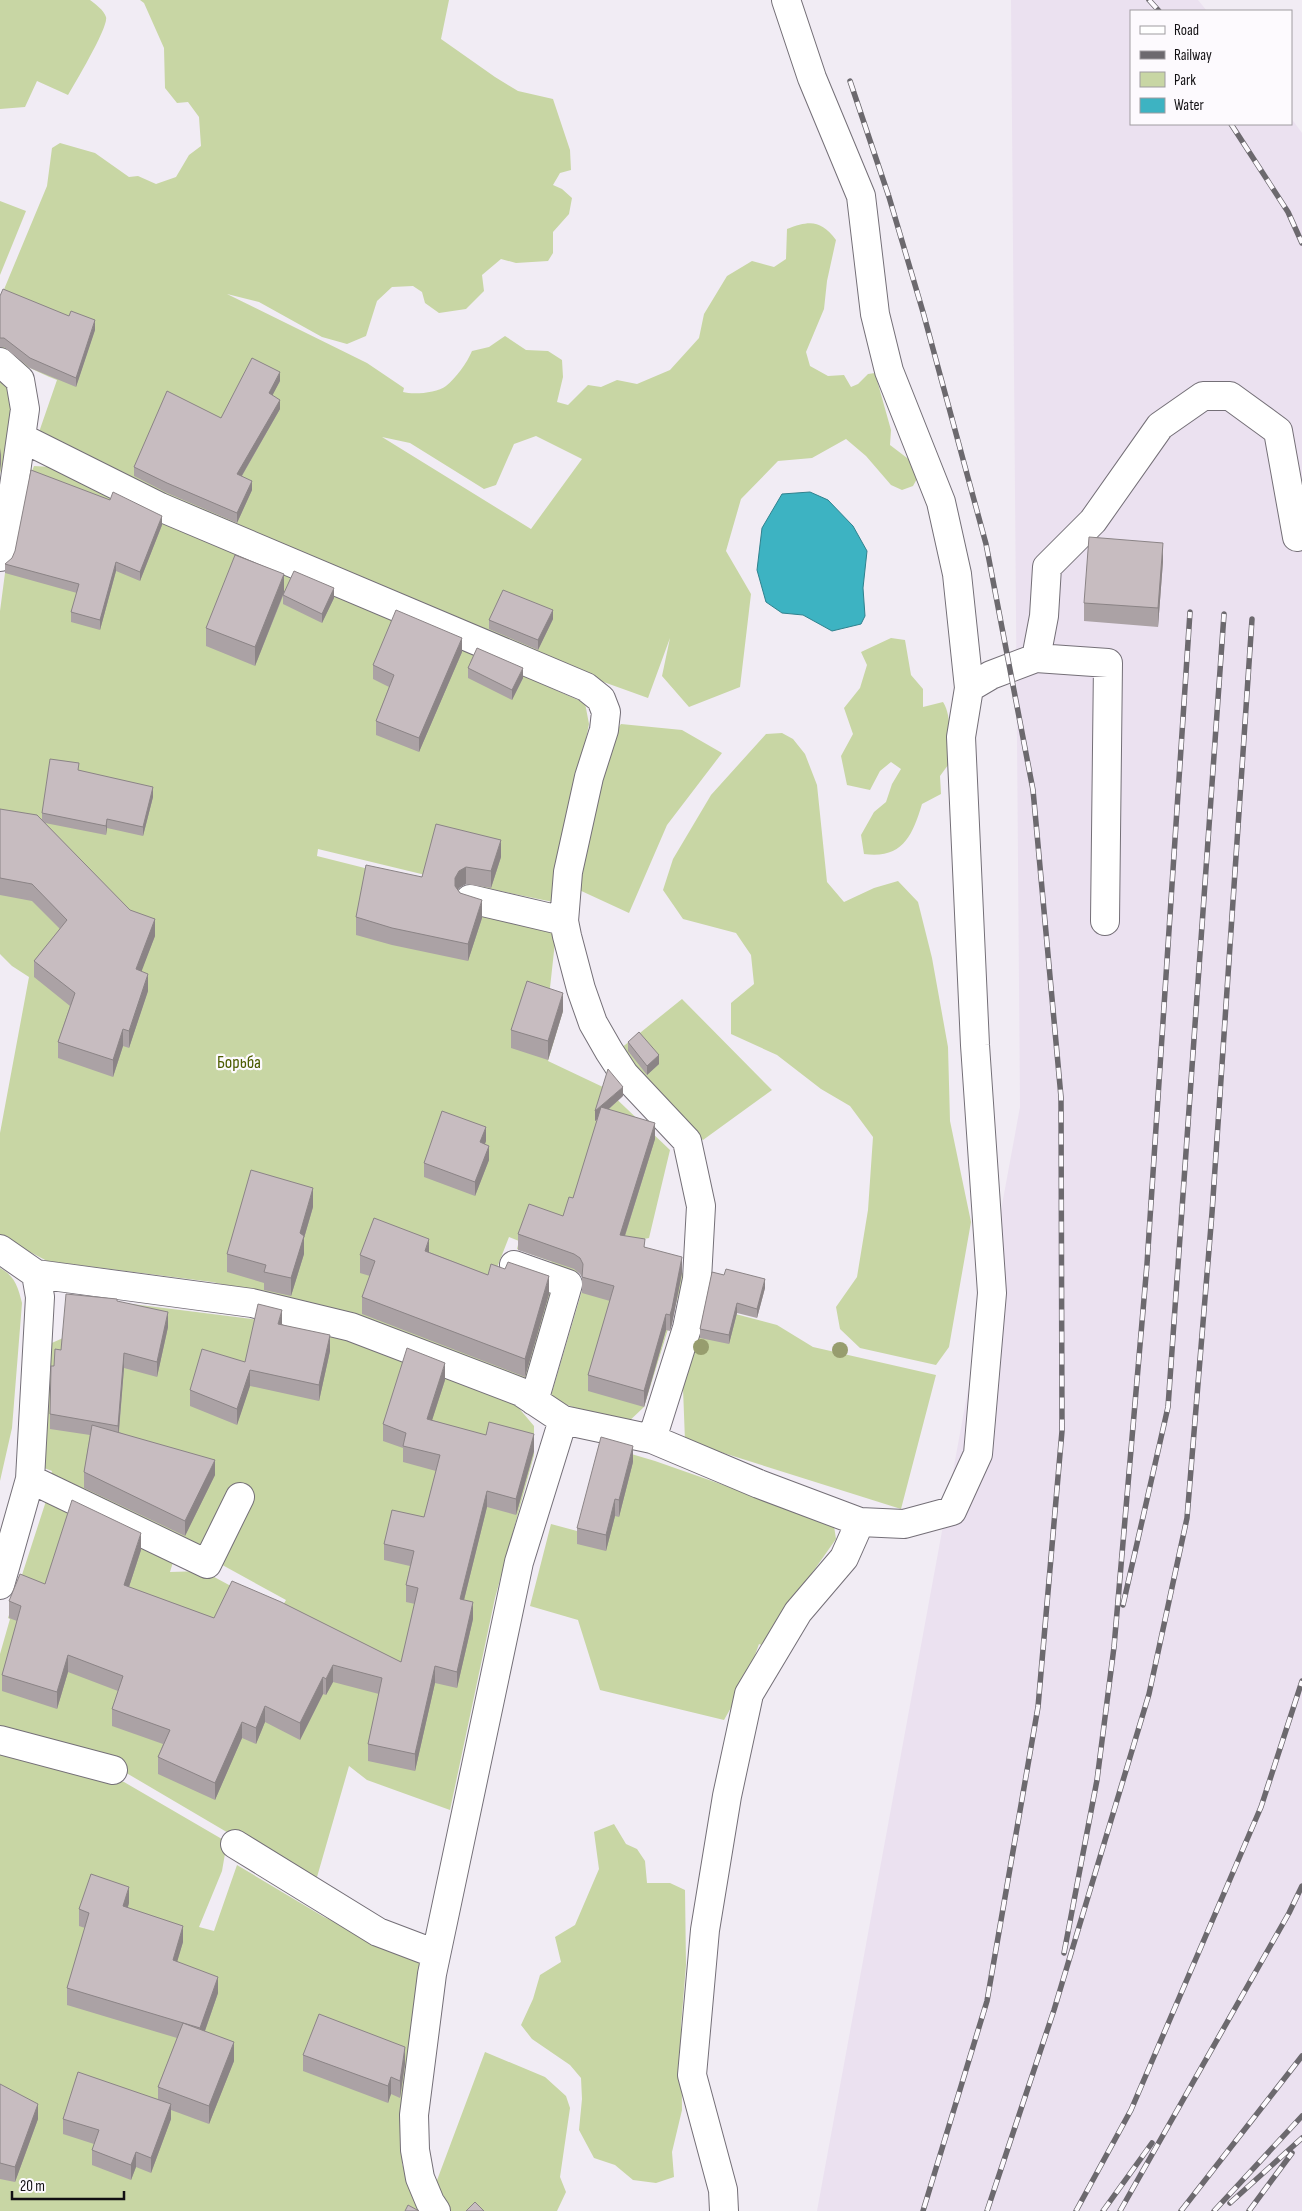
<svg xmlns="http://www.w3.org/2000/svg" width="1302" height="2211" font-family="'Sofia Sans Condensed',sans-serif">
<rect width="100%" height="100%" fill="#f1ecf4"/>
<!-- built -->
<path fill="#ebe1f0" d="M1011,0H1198L1207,11H1131V124H1291V118L1302,133V2211H817L1020,1107Z"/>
<!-- green -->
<path fill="#c8d6a4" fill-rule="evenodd" d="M0,0H90C95,4 104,10 106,17C109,26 75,83 68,95L37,81L25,107L0,109Z
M140,0H449L441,39L495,77L518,91L553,99L570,150L571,170L560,173L553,185L562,189L572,198L569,214L553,232V253L548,261L516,263L501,259L482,275L484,291L466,309L439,313L425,303L422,292L413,286L392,287L377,301L366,336L347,344L322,337L259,302L227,294L367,363L404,388L403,392C413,395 437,393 446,386C456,378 467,363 472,351L489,347L505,336L526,350L548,351L562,360L563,377L557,402L568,405L588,385L601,387L617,380L637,384L670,370L699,338L704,314L727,276L752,261L774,267L786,259L787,229C810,220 821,220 836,240L827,281L824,309L806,352L810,366L828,376L844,375L851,387L858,384L868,374L875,373L891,430L890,445L915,464L918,477L913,486L902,490L891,485L866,456L846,439L812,458L778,461L741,499L726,551L751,594L740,687L689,707L662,676L670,638L648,698L573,671L200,514L38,435L57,380C35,371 17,363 0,347V299L47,186L52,148L60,143L95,153L129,177L138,176L156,184L176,177L189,155L201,146L199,117L188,102L177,103L165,88L164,48L144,3ZM536,436L582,459L531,529L382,437L410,443L484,489L496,485L514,444Z
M0,201L26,211L0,275Z
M0,373L13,385L8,444L0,474Z
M34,466L50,467L585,703L589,724L553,902L442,879L318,849L317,856L464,893L556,933L548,1006L563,1011L548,1061L605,1088L670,1150L649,1238L634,1241L590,1237L576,1276L550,1266L552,1262L517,1249L519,1241L509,1237L493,1278L555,1288L527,1384L313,1304L212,1282L47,1261L0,1236V1133L29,977L12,966L0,954V611L5,573L14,543L24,491Z
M891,638L905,640L911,675L923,689V707L943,702C953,718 948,742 951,761L940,776L941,794L922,804C912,837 902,859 864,854L861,835L874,812L886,802L892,784L901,769L891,762L880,771L870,790L847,785L841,756L853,734L844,708L860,688L867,665L861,652Z
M621,724L682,730L722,753L667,825L629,913L577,889L611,739Z
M782,733L793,739L805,754L817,785L827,882L844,902L874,888L898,881L918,902L932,958L948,1047L950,1121L971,1222L949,1347L936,1365L860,1348L840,1329L836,1307L857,1277L868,1210L873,1137L850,1106L821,1089L777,1055L731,1034V1003L754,984L751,955L736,933L683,919L663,890L673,859L711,795L766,734Z
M682,999L772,1090L703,1140L686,1125L620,1049Z
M591,1260L663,1268L685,1274L644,1407L625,1425L550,1399Z
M0,1268C15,1276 18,1287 22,1303L12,1428L0,1481Z
M124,1303L259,1320L342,1336L512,1400L534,1426V1455L495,1598L450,1810L367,1780L349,1766L315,1884L123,1771L0,1728V1654L10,1619L8,1618L46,1501L173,1562L170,1572L203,1571L279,1612L286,1600L186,1545L49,1483L52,1471L36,1465L45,1346L117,1314Z
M705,1306L777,1325L813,1347L936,1375L901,1509L685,1441L683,1388Z
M601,1445L655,1461L826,1521L834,1526L836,1539L793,1600L767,1647L759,1644L745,1683L724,1720L600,1690L578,1620L530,1606L551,1524L577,1531Z
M0,1751L77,1773L124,1782L227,1842L222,1871L199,1927L214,1931L237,1865L324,1917L424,1962L402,2100V2164L423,2211H0Z
M614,1824L626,1844L637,1849L645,1861L647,1883H670L685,1890L686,1965L681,2026L682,2110L672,2152L674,2177L656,2183L633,2180L615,2165L594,2158L579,2130L582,2099L581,2078L570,2065L532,2039L521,2025L533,1999L540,1975L561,1962L555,1937L575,1925L599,1869L594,1832Z
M485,2052L545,2077L566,2096L570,2108L560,2177L566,2192L557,2211H447L433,2191Z"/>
<!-- water -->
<path fill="#3db3c2" stroke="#30828e" d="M810,492L828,500L853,526L867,551L863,588L865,616L861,624L832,631L803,615L782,613L766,602L757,570L762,528L782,494Z"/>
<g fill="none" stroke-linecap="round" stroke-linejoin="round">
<defs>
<path id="minor" d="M786,0L812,78L861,196L875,314L889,371L941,502L957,574L969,688
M0,362L20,380L25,409L14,486L0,557
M22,438L160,507L586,687L601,699L606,712L604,730L589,777L568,872L564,921L567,936L581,989L593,1023L609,1051L624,1074L687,1141L701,1206L697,1279L687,1328L652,1439
M1036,658L1108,663L1105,921
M470,899L564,921
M0,1249L36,1274L40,1297L30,1479L0,1585
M514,1265L568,1284L534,1401
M36,1274L252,1303L351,1327L521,1392L563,1420L652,1439L759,1484L860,1522L904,1524L952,1511L978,1454L992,1293L975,1045L961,737L969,688L991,675L1036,658L1044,616L1047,567L1093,521L1160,426L1203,396H1230L1278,431L1297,537
M30,1479L207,1564L240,1497
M0,1740L113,1770
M235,1844L378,1932L436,1954
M436,2211L430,2202L420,2178L415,2150L414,2115L432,1974L519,1562L563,1420
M724,2211L723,2190L692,2075L705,1930L727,1796L749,1694L798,1612L844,1558L860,1522"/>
</defs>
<!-- minor casing -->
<use href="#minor" stroke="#746f77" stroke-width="30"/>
<!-- minor -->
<use href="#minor" stroke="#fff" stroke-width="28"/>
<defs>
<path id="rail" d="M1149,0L1159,11
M850,81L889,197L923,312L986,544L1033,790L1061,1097L1062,1431L1038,1707L987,2001L923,2211
M1231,124L1288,212L1302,243
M1123,1605L1168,1407L1224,614
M1064,1953L1097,1780L1114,1647L1147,1264L1190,612
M1230,2203L1302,2138
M987,2211L1054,2010L1149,1694L1187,1518L1212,1213L1252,619
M1076,2211L1131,2110L1261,1807L1302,1681
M1103,2211L1152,2143
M1120,2211L1289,1913L1302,1886
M1181,2211L1302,2056
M1214,2211L1302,2116
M1249,2211L1292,2153"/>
</defs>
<!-- rail casing -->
<use href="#rail" stroke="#6c696e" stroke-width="5.5"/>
<!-- rail -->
<use href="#rail" stroke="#fdfafe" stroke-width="4" stroke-dasharray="11" stroke-linecap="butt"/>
</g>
<!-- trees -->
<g fill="#979d6e">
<circle cx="701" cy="1347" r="8"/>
<circle cx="840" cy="1350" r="8"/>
</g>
<!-- wall -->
<path fill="#aba2a5" d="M0,296L95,330L76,387L30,368L4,347H0Z
M280,381L272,395L280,409L242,476L252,490L237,523L167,493L134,476V467L221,418Z
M162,525L140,581L116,571L100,630L71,622V612L77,593L5,573V564Z
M1163,561L1158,627L1084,621V603Z
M284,591L334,598L322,623L283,604V596L255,666L206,646V628Z
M553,619L538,650L489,629V620Z
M462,652L419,752L376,735V721L389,687L373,679V665Z
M468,668L523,678L512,700L468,678Z
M79,770L153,797L143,836L107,828L106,835L45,823L155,936L141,971L148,991L129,1048L123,1046L113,1077L58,1058V1042L70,1006L34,977V961L60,929L32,901L0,895V809L42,819V813Z
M501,857L491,888L466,884L459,888L458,890L482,918L468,961L392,945L356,935V917L422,877Z
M563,1011L548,1060L511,1048V1030Z
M628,1042L659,1064L647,1075L628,1051Z
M623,1096L609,1109L655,1139L625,1236L645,1247L682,1273L672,1324L670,1331L666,1330L644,1407L588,1391V1375L610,1301L582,1293V1277L580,1274L574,1269L518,1250V1234L563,1216L573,1198L598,1119L595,1121V1111Z
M486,1141L485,1144L489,1160L475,1196L424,1177V1163Z
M313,1207L304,1238V1254L291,1296L264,1290V1283L227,1272V1254Z
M429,1252L488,1275L549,1294L525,1377L362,1314V1297L370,1276L360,1273V1255Z
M712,1272L765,1288L757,1318L737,1313L729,1344L700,1338V1329Z
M117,1302L168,1327L157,1377L124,1368L119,1432L215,1475L185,1536L84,1488V1472L90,1435L50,1429V1414L54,1366L61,1350Z
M282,1324L330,1351L319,1401L250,1386L237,1425L190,1406V1390L245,1362Z
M445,1380L432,1420L534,1451L516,1515L487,1507L464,1600L473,1619L457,1688L435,1683L415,1771L368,1761V1744L379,1694L333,1682L326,1695L323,1694L300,1740L265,1722L256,1744L242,1738L215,1800L158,1774V1757L163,1744L112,1726V1709L118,1691L68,1672L57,1709L2,1691V1675L17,1621L9,1618V1601L45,1584L141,1550L129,1587L214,1618L401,1662L415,1604L406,1602V1585L410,1566L384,1560V1544L424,1517L436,1471L403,1462V1448L383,1441V1424Z
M633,1462L619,1517L615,1516L606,1551L577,1544V1528Z
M129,1903L128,1907L183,1942L177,1961L218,1993L205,2031L234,2061L209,2124L171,2110V2119L151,2173L136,2167L131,2180L92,2165V2150L94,2144L63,2134V2119L158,2099V2087L177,2038L67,2005V1988L85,1928L79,1926V1909Z
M303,2055L405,2064L400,2098L391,2094L388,2103L303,2071Z
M0,2084L38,2119L15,2182L0,2179Z"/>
<!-- shaded-wall -->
<path fill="#8b8486" d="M95,320V330L76,387V378Z
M280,372V381L269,402V393Z
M280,400V409L237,484V474Z
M1,448V464L0,471V455Z
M252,481V490L237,523V513Z
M162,516V525L140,581V572Z
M1163,543V561L1158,627V608Z
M116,562V571L100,630V620Z
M284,574V592L255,666V647Z
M334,588V598L322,623V614Z
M553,610V619L538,650V640Z
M462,638V652L419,752V738Z
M523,668V678L512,700V690Z
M153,787V797L143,836V827Z
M107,819V828L106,835V826Z
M501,840V857L491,888V871Z
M466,867V884L459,888L455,895V878L459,871Z
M482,900V918L468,961V944Z
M155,919V936L136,986V969Z
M148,974V991L129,1048V1031Z
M563,993V1011L548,1060V1041Z
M123,1029V1046L113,1077V1060Z
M659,1055V1064L647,1075V1066Z
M623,1087V1096L595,1121V1111Z
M655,1123V1139L620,1251V1235Z
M486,1127V1141L480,1156V1142Z
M489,1146V1160L475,1196V1182Z
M313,1188V1207L304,1238V1254L291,1296V1278L300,1233Z
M429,1239V1257L425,1251Z
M682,1257V1273L672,1324L670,1331V1315Z
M549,1276V1294L525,1377V1359Z
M765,1279V1288L757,1318V1309Z
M737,1303V1313L729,1344V1335Z
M282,1310V1326L278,1324Z
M168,1312V1327L157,1377V1362Z
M666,1314V1330L644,1407V1391Z
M330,1335V1351L319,1401V1385Z
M124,1353V1368L118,1440V1426Z
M445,1363V1380L427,1436V1419Z
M250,1370V1386L237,1425V1409Z
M534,1434V1451L516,1515V1499Z
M633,1446V1462L619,1517V1500Z
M215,1460V1475L185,1536V1521Z
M487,1491V1507L460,1616V1599Z
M615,1499V1516L606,1551V1535Z
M141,1533V1550L124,1602V1585Z
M473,1602V1619L457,1688V1672Z
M68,1655V1672L57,1709V1692Z
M333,1665V1682L326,1695V1679Z
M435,1666V1683L415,1771V1754Z
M323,1677V1694L300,1740V1723Z
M265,1706V1722L256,1744V1728Z
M242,1722V1738L215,1800V1783Z
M129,1887V1903L123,1922V1906Z
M183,1926V1942L173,1976V1960Z
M218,1977V1993L200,2045V2028Z
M234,2042V2061L209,2124V2106Z
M405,2047V2064L400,2098V2081Z
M391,2077V2094L388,2103V2086Z
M38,2104V2119L15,2182V2167Z
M171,2104V2119L151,2173V2158Z
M136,2152V2167L131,2180V2165Z"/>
<!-- building -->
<path fill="#c7bcc0" stroke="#8b8486" d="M3,289L69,316L71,311L95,320L76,378L30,358L4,338H0V296Z
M252,358L280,372L269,393L280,400L237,474L252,481L237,513L167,483L134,467L167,391L221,418Z
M31,470L110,500L113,492L162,516L140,572L116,562L100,620L71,612L79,584L5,564L12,558L15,551Z
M1089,537L1163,543L1158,608L1084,603Z
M235,555L284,574L255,647L206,628Z
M294,571L334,588L322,614L283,595Z
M503,590L553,610L538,640L489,620Z
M396,610L462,638L419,738L376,721L394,675L373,665Z
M477,648L523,668L512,690L468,668Z
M50,759L79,763L78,770L153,787L143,827L107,819L106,826L42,813Z
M0,809L37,815L130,910L155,919L136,969L148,974L129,1031L123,1029L113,1060L58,1042L75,993L34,961L67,920L32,884L0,878Z
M436,824L501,840L491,871L466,867L459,871L455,878V886L460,893L482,900L468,944L392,928L356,917L366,865L422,877Z
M527,981L563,993L548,1041L511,1030Z
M639,1032L659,1055L647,1066L628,1042Z
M608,1069L623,1087L595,1111Z
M601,1107L655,1123L620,1235L645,1239L644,1247L682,1257L672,1308L670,1315L666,1314L644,1391L588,1375L614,1286L582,1277L583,1264L580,1258L574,1254L518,1234L529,1204L563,1216L569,1197L573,1198Z
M442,1111L486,1127L480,1142L489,1146L475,1182L424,1163Z
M251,1170L313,1188L300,1233L304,1236L291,1278L264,1272L266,1265L227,1254Z
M374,1218L429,1239L425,1251L488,1275L491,1264L505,1269L508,1262L549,1276L525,1359L362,1297L375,1261L360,1255Z
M726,1269L765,1279L757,1309L737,1303L729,1335L700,1329L712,1272L724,1275Z
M66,1294L117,1299V1301L168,1312L157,1362L124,1353L118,1426L50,1414L51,1366H54L55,1349L61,1350Z
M258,1304L282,1310L278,1324L330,1335L319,1385L250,1370L237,1409L190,1390L202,1349L245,1362Z
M407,1348L445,1363L427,1419L486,1435L489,1422L534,1434L516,1499L487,1491L460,1599L473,1602L457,1672L435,1666L415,1754L368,1744L382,1678L333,1665L326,1679L323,1677L300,1723L265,1706L256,1728L242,1722L215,1783L158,1757L170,1730L112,1709L123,1676L68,1655L57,1692L2,1675L21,1606L9,1601L20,1574L45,1584L72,1500L141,1533L124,1585L214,1618L232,1581L281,1602L401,1662L418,1588L406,1585L414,1551L384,1544L392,1510L424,1517L440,1455L403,1446L406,1433L383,1424Z
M92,1425L215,1460L185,1521L84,1472Z
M601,1437L633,1446L619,1500L615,1499L606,1535L577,1528Z
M91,1874L129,1887L123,1906L183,1926L173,1960L218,1977L200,2028L67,1988L89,1913L79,1909Z
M319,2014L405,2047L400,2081L391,2077L388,2086L303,2055Z
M183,2023L234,2042L209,2106L158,2087Z
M78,2072L171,2104L151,2158L136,2152L131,2165L92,2150L99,2130L63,2119Z
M0,2084L38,2104L15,2167L0,2163Z
M475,2202L484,2211H466Z
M408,2205L419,2211H405Z"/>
<g text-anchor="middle" stroke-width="4.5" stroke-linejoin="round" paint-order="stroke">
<!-- park labels -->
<g font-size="18" fill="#4d5d01" stroke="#fdfafe">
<text x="239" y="1068">Борьба</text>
</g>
</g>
<!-- legend -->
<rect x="1130" y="10" width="162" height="115" fill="#fdfafe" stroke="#9f9ca0"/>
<rect x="1140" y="26" width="25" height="8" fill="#ffffff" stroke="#9f9ca0"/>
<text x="1174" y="35" font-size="15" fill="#121013">Road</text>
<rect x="1140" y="51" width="25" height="8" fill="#6c696e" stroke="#9f9ca0"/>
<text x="1174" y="60" font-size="15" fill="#121013">Railway</text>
<rect x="1140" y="72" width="25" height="15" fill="#c8d6a4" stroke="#9f9ca0"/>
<text x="1174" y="85" font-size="15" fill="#121013">Park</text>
<rect x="1140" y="98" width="25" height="15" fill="#3db3c2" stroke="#9f9ca0"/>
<text x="1174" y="110" font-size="15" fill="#121013">Water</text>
<!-- scale -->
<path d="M12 2191v8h112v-8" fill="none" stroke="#121013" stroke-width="2.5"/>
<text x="20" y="2191" font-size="15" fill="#121013" stroke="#fdfafe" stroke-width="4" paint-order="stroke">20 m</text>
</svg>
